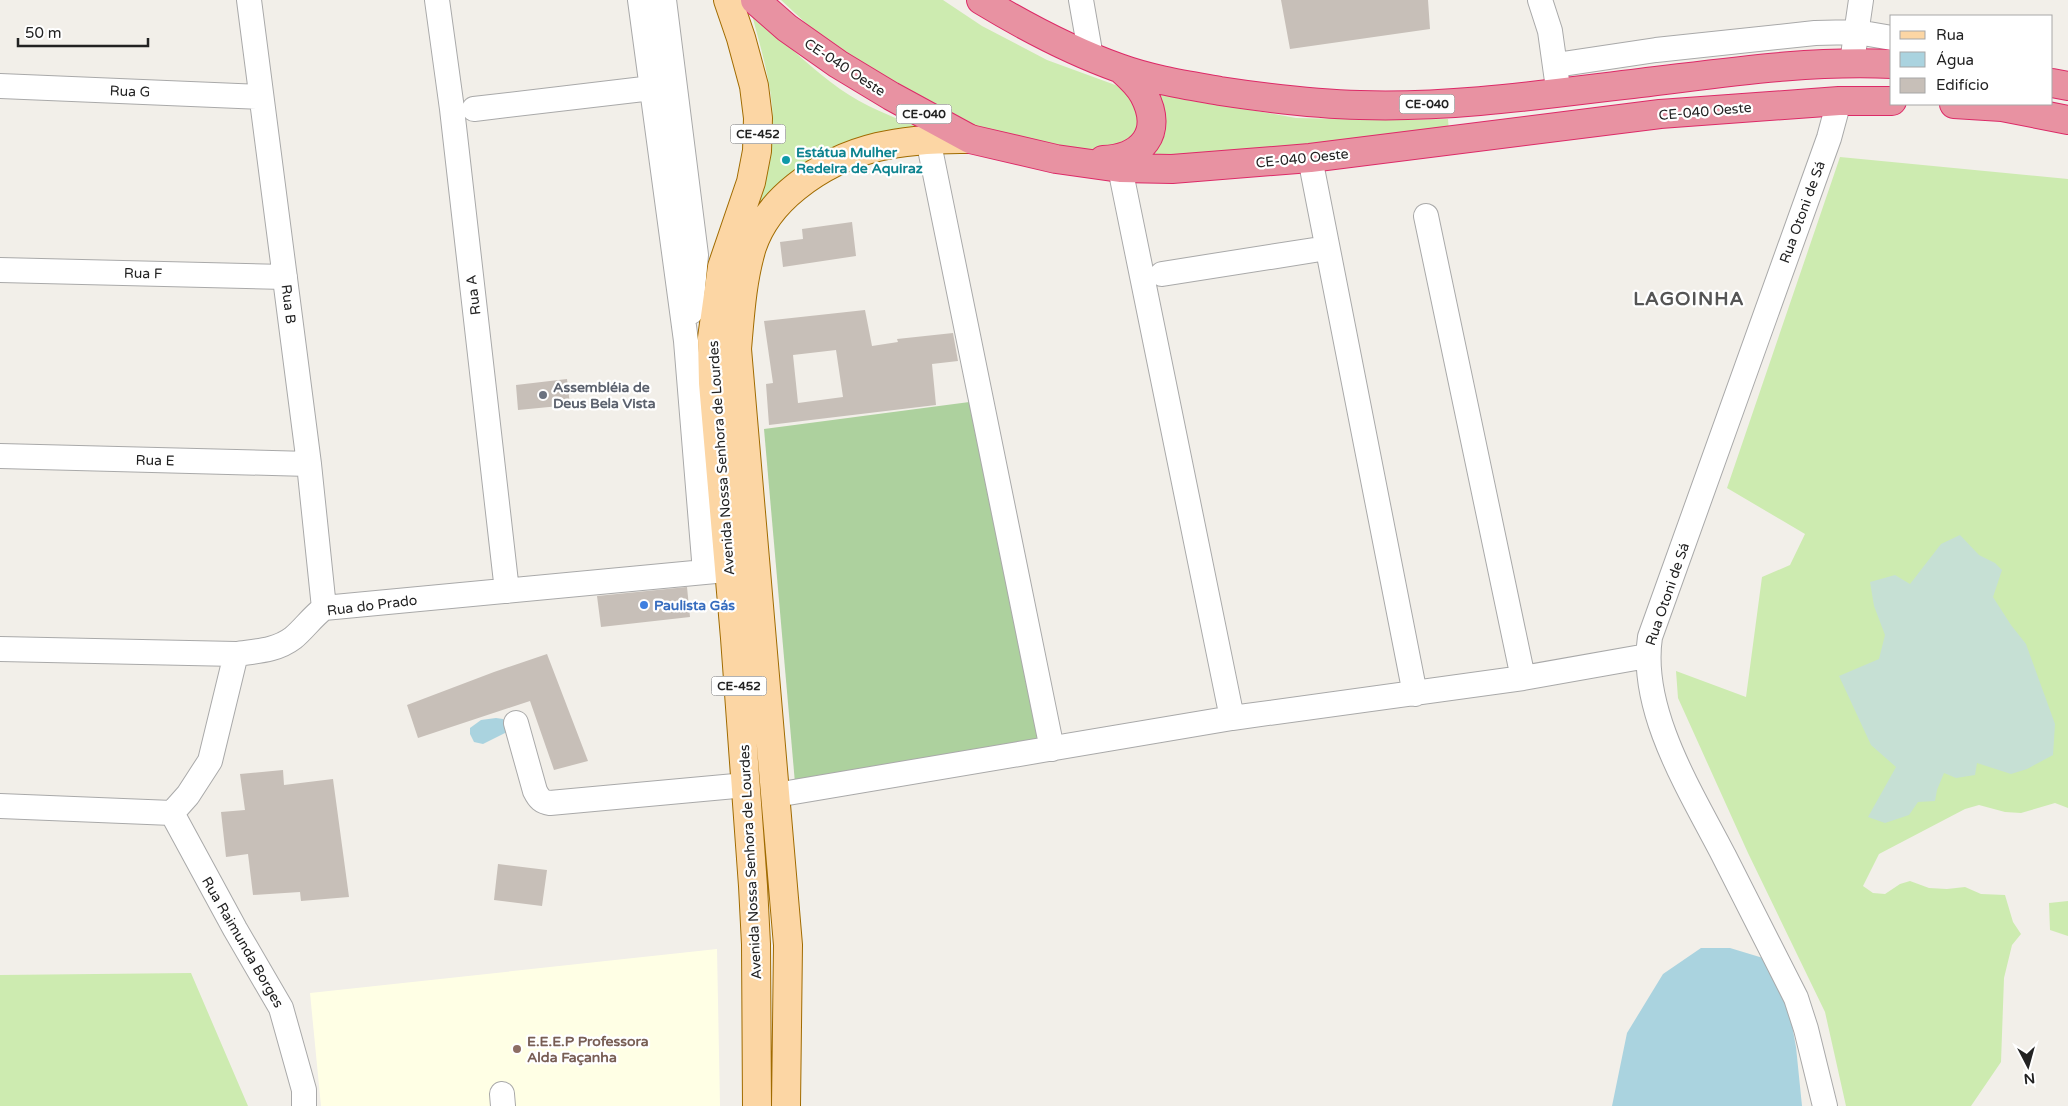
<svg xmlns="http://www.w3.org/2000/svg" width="2068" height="1106" font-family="'Varela Round',sans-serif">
<rect width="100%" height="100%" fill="#f2efe9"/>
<!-- education -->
<path fill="#ffffe5" d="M717,949L720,1106H321L310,993Z"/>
<!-- grass -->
<path fill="#cdebb0" d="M781,0H943L982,26L1047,60L1118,86L1132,94L1146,128L1104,154L1043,144L973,126L884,83L825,41Z
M751,11C780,38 808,66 840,89C864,106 893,117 920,128L764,207L758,204C768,172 775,139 772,105C769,74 759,42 751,11Z
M1153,88L1240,108L1296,118L1390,120L1448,119L1449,132L1283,153L1150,156L1159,143Z
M1840,157L2068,179V808L2055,803L2021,813L2005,812L1979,805L1965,809L1879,854L1863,886L1873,893L1885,894L1900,884L1910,881L1929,888L1947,889L1965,887L1981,894L2005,895L2013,922L2021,934L2012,945L2004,978L2001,1062L1971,1106H1846L1825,1012L1748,853L1678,698L1676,671L1746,697L1762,577L1790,565L1805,534L1727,488Z
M2068,901V936L2050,930L2049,903Z
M191,973L248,1106H0V975Z"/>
<!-- forest -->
<path fill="#add19e" d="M977,401L1045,747L795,783L764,429Z"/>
<!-- wetland -->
<path fill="#c6e0d4" d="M1960,535L1979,555L1995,563L2002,570L1993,597L2011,625L2026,644L2055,724L2053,755L2027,769L2011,774L1977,763L1975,775L1956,778L1944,773L1937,790L1935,801L1918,802L1909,815L1885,823L1868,817L1896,767L1871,745L1839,676L1879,659L1885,635L1874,606L1870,582L1895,575L1910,584L1941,544Z"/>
<!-- water -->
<path fill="#aad3df" d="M496,718L503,719L507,723V732L483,744L474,742L470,734V728L481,720Z
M1701,948H1730L1763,958L1788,1003L1796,1047L1802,1106H1612L1627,1033L1663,974Z"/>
<!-- building -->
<path fill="#c7bfb8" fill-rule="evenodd" d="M1281,0H1428L1430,29L1290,49Z
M852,222L856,256L783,267L780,242L803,239L802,229Z
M865,310L872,346L898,342L897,339L953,333L958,361L932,364L936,405L769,425L766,384L773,383L764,321ZM836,350L843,397L798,403L793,355Z
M567,379L570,405L518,410L516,385Z
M687,587L690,617L601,627L597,596Z
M547,654L588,761L554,770L530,701L418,738L407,705L494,672Z
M283,770L284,785L333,779L349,897L301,901L300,892L253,895L248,854L226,857L221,812L245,810L240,774Z
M498,864L547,870L542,906L494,900Z"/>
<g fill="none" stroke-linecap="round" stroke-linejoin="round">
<defs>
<path id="minor" d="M249,0L309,464L324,608
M437,0L452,109L507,591
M640,0L686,341L705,572
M664,0L696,255L691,312
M1081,0L1091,57
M1540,0L1550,31L1557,81
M1852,62L1861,0
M1556,65L1656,50L1815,33L1857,32L1892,38
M0,86L261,97
M474,109L652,88
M928,139L1052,749
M1310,158L1415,694
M1120,168L1232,718
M1426,216L1523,678
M0,270L285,277
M1162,274L1327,248
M0,456L309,464
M0,649L236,654C256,651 276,651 293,638C304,629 312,617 324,608L747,568
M516,723L535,791C539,799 542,802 550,803L746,785
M776,795L1232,718L1523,678L1647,656
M0,806L172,813L188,795L210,761L236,654
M172,813L235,929L281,1008L304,1090V1106
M502,1094L503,1106
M1825,1106L1806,1029L1796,998C1772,950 1748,903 1724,856C1691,792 1639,711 1650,637L1829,138L1839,101"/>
<path id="major" d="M728,0L741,38L754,86L758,118L757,151L751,182L722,267L712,338L713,383L735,638L753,886L756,944L757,1106
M786,1106L788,945L737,349C740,315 742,280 752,247C760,223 776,203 796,187C848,145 905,138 970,139"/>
<path id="highway" d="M755,0L787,28L838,64L891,96L970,139L1056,159L1120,168L1172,169L1310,158L1660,114L1839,101H1892
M981,0C1024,26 1071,51 1119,68C1152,80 1186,85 1220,91C1266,98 1312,104 1360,105C1453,108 1547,94 1640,83C1724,73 1807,60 1892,64
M2052,83L2068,86
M1954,104L2002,107L2068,120
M1103,160C1142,158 1164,133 1144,95C1139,85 1130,77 1121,69"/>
</defs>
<!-- minor casing -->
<use href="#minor" stroke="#a9a9a9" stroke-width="26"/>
<!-- major casing -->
<use href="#major" stroke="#a06b00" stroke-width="30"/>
<!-- highway casing -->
<use href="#highway" stroke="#dc2a67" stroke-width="30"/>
<!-- minor -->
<use href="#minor" stroke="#fff" stroke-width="24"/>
<!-- major -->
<use href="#major" stroke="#fcd6a4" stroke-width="28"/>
<!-- highway -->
<use href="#highway" stroke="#e892a2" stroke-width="28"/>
</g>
<!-- markers -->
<circle fill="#0f9aa8" stroke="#fff" stroke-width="2" cx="786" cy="160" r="5"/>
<circle fill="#6b7280" stroke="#fff" stroke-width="2" cx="543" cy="395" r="5"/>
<circle fill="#3f7fe0" stroke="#fff" stroke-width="2" cx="644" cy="605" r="5"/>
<circle fill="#8d6e63" stroke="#fff" stroke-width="2" cx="517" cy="1049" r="5"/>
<g text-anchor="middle" stroke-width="4.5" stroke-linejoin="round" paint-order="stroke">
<!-- shield labels -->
<g fill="#fff" stroke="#646464" stroke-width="1">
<rect x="1399.5" y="94.5" width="55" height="19" rx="4"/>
<rect x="896.5" y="104.5" width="55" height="19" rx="4"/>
<rect x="730.5" y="124.5" width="55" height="19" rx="4"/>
<rect x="711.5" y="676.5" width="55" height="19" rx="4"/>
</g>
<g font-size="12" font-weight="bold" fill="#222">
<text x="1427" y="108">CE-040</text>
<text x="924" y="118">CE-040</text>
<text x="758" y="138">CE-452</text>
<text x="739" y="690">CE-452</text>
</g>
<!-- street labels -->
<g font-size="14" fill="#222" stroke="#fff">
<text transform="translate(845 67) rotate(33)" y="5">CE-040 Oeste</text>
<text transform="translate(130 91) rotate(2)" y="5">Rua G</text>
<text transform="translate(1705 111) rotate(-5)" y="5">CE-040 Oeste</text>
<text transform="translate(1302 158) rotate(-6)" y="5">CE-040 Oeste</text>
<text transform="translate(1802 212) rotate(-70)" y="5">Rua Otoni de Sá</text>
<text transform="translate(143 273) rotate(1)" y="5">Rua F</text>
<text transform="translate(473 295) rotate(-97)" y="5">Rua A</text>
<text transform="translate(289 304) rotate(83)" y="5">Rua B</text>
<text transform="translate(721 458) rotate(-94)" y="5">Avenida Nossa Senhora de Lourdes</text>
<text transform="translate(155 460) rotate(1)" y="5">Rua E</text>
<text transform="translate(1667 594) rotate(-71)" y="5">Rua Otoni de Sá</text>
<text transform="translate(372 605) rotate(-7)" y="5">Rua do Prado</text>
<text transform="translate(750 862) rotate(-93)" y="5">Avenida Nossa Senhora de Lourdes</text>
<text transform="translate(243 942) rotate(60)" y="5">Rua Raimunda Borges</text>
</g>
<!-- culture labels -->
<g font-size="14" font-weight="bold" fill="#0d838f" stroke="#fff" text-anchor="start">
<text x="796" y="157">Estátua Mulher<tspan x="796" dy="16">Redeira de Aquiraz</tspan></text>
</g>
<!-- worship labels -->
<g font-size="14" font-weight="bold" fill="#5b616d" stroke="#fff" text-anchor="start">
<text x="553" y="392">Assembléia de<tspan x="553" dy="16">Deus Bela Vista</tspan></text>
</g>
<!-- shop labels -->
<g font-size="14" font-weight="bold" fill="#366cbe" stroke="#fff" text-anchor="start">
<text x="654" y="610">Paulista Gás</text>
</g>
<!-- education labels -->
<g font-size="14" font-weight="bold" fill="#785e54" stroke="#fff" text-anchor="start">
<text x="527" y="1046">E.E.E.P Professora<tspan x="527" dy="16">Alda Façanha</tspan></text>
</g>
<!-- district labels -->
<g font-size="19" font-weight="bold" letter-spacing="1" fill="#555" stroke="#fff">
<text x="1689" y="305">LAGOINHA</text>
</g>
</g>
<!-- legend -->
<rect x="1890" y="15" width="162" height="90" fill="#ffffff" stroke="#a7a7a7"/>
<rect x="1900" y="31" width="25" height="8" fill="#fcd6a4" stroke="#a7a7a7"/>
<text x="1936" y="40" font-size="15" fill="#222222">Rua</text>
<rect x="1900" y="52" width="25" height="15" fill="#aad3df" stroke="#a7a7a7"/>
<text x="1936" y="65" font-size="15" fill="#222222">Água</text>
<rect x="1900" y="78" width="25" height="15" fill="#c7bfb8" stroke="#a7a7a7"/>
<text x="1936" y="90" font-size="15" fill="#222222">Edifício</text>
<!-- north arrow -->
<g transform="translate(2028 1066) rotate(174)" stroke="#ffffff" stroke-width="4" paint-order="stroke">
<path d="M0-4L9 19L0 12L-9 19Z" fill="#222222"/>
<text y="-8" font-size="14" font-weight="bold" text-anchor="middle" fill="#222222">N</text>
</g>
<!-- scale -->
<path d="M18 38v8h130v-8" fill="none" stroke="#222222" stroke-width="2.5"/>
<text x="25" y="38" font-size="15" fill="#222222" stroke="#ffffff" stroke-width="4" paint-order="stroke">50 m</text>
</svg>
